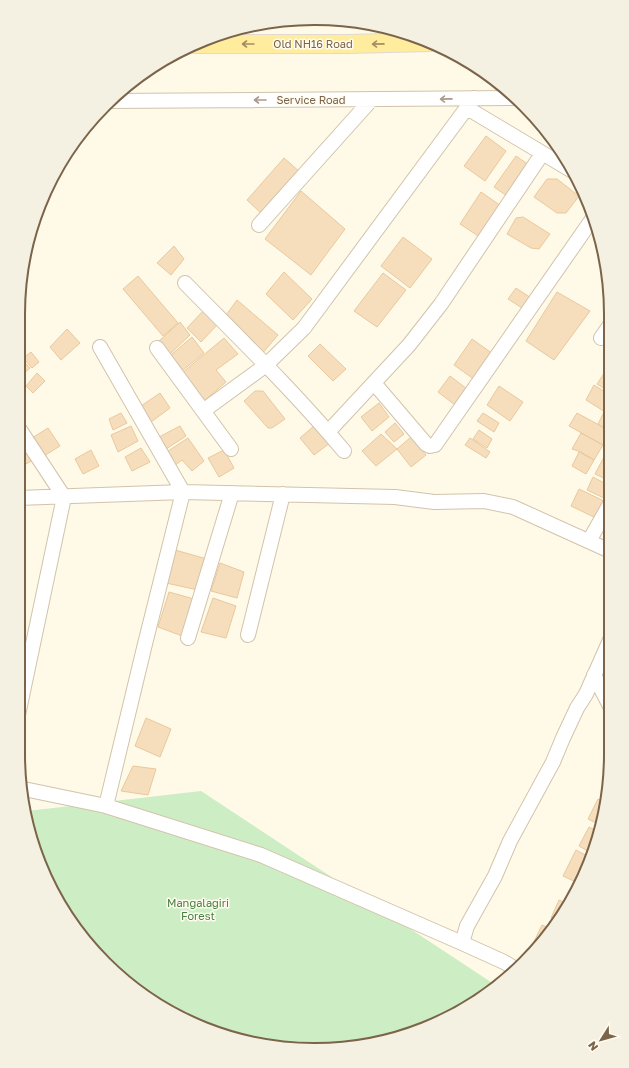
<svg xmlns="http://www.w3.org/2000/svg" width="629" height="1068" font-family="'Golos Text',sans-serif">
<rect width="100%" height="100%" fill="#fefae7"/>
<!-- green -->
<path fill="#cdedc4" d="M201,791L497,986L495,989L410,1034L314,1050L219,1034L134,989L79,934L34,849L27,811Z"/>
<!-- building -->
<path fill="#f6debd" stroke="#eac89c" d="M486,136L506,151L485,181L464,166Z
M516,156L532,167L510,198L494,187Z
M284,158L301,173L263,215L247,200Z
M547,179H557L579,196L566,213H557L534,197Z
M301,191L345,229L311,275L265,239Z
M481,192L504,208L483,239L460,224Z
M523,217L550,234L539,249L531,248L507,234L516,218Z
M403,237L432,259L410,288L381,266Z
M174,246L184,259L171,275L157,263Z
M284,272L312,299L293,320L266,294Z
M383,273L406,290L377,327L354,311Z
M138,276L178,323L163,336L123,289Z
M516,288L534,300L527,311L508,299Z
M557,292L590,311L554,360L526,341Z
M237,300L278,335L261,355L224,318Z
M204,310L218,324L201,342L187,328Z
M180,322L190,335L169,355L159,341Z
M67,329L80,343L61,360L50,347Z
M192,337L204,353L183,370L171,355Z
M224,338L238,354L216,370L226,382L204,401L182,373Z
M472,339L496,356L478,382L454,365Z
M320,344L346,369L333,381L308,356Z
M31,352L39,362L32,368L23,358Z
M24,362L30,368L19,378V367Z
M605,372L610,375V392L597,384Z
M37,373L45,381L33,393L26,386Z
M450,376L471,392L459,408L438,392Z
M594,385L610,395V415L586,400Z
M499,386L523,402L510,421L487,405Z
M255,391H263L285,419L272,428H268L244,401Z
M160,393L170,408L151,422L141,406Z
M379,403L389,417L372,431L361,417Z
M604,412L610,415V432L598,424Z
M121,413L127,423L113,430L109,419Z
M483,413L499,423L494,432L477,421Z
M577,413L610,431L603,445L569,426Z
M395,423L404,434L394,442L385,432Z
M315,425L330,443L314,455L300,438Z
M131,426L138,441L118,452L111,435Z
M180,426L186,436L166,449L159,437Z
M48,428L60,446L44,456L32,438Z
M479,430L492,439L487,448L473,439Z
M581,433L603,445L594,460L581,452L572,449Z
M381,434L397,449L376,466L362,451Z
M411,437L426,455L411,467L397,449Z
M188,438L204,461L192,471L182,460L174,466L165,453Z
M470,438L490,452L486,458L465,445Z
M25,445L35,459L24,465L18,457V449Z
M141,448L150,462L132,471L125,457Z
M91,450L99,466L83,474L75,459Z
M224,450L234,468L219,477L208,458Z
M579,452L594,460L586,474L572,466Z
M605,455L610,458V481L595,474Z
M593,477L610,486V501L587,490Z
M579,489L608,503L600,520L571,506Z
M175,550L207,559L198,590L166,583Z
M220,563L244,572L237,598L211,591Z
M169,592L194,599L185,637L158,627Z
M213,598L236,606L226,638L201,632Z
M146,718L171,729L160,757L135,746Z
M133,766L156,769L148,795L121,791Z
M598,799L605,802L600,825L588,819Z
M589,827L599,832L595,849L593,854L579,846Z
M576,850L591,858L578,883L563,876Z
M559,900L568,904L558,921L551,918Z
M542,925L551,929L534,947L532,946Z"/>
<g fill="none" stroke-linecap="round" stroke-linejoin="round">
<defs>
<path id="minor" d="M109,101L513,98
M467,108L574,172
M259,225L372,99
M185,283C239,338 295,392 344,451
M601,338L610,325
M100,347L183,492L145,644L106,806
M157,348L231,449
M374,383L426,444L430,446L435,445L593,218
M203,411L266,365L304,328L474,98
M328,432L409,345L441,304L542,154
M18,498L183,492L395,497L434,502L484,501L513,507L610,551
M589,541L610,504
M248,635L283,494
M188,638L232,493
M594,675L610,706
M18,715L64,497L18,427
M24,789L106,806L261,855L462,943L504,962L514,968
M462,943L467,926L495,876L510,841L553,762L563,738L577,708L586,694L610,640"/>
<path id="major" d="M194,44H347L431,42"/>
</defs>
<!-- minor casing -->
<use href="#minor" stroke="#d2c3ab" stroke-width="16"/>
<!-- major casing -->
<use href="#major" stroke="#dfdad3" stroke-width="20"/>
<!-- minor -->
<use href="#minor" stroke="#fff" stroke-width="14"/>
<!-- major -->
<use href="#major" stroke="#ffed9d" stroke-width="18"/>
</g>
<!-- one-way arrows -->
<defs><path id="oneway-shaft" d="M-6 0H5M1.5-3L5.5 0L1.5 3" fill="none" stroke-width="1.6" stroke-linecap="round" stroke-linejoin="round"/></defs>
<g stroke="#a38d62">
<use href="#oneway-shaft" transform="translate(248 44) rotate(-180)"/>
<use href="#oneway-shaft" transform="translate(378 44) rotate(179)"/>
</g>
<g stroke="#a99a89">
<use href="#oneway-shaft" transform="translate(446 99) rotate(179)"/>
<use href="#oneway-shaft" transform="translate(260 100) rotate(180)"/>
</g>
<g text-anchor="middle" stroke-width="3" stroke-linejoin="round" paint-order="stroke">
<!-- street labels -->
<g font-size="11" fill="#7b6449" stroke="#fffcef">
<text x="313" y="48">Old NH16 Road</text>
<text x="311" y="104">Service Road</text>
</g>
<!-- park labels -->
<g font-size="11" fill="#468240" stroke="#fffcef">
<text x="198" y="907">Mangalagiri<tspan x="198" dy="13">Forest</tspan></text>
</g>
</g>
<!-- crop -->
<path d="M0 0H629V1068H0ZM314 25H315A289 289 0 0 1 604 314V754A289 289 0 0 1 315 1043H314A289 289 0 0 1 25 754V314A289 289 0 0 1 314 25Z" fill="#f4f0e2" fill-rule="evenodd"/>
<path fill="none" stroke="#7b6449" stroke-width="2" d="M314 25H315A289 289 0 0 1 604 314V754A289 289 0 0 1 315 1043H314A289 289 0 0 1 25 754V314A289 289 0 0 1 314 25Z"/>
<!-- north arrow -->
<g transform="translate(601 1040) rotate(233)" stroke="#fffcef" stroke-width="3" paint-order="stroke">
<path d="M0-3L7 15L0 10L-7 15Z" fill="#7b6449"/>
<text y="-6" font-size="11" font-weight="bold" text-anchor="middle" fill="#7b6449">N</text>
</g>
</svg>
